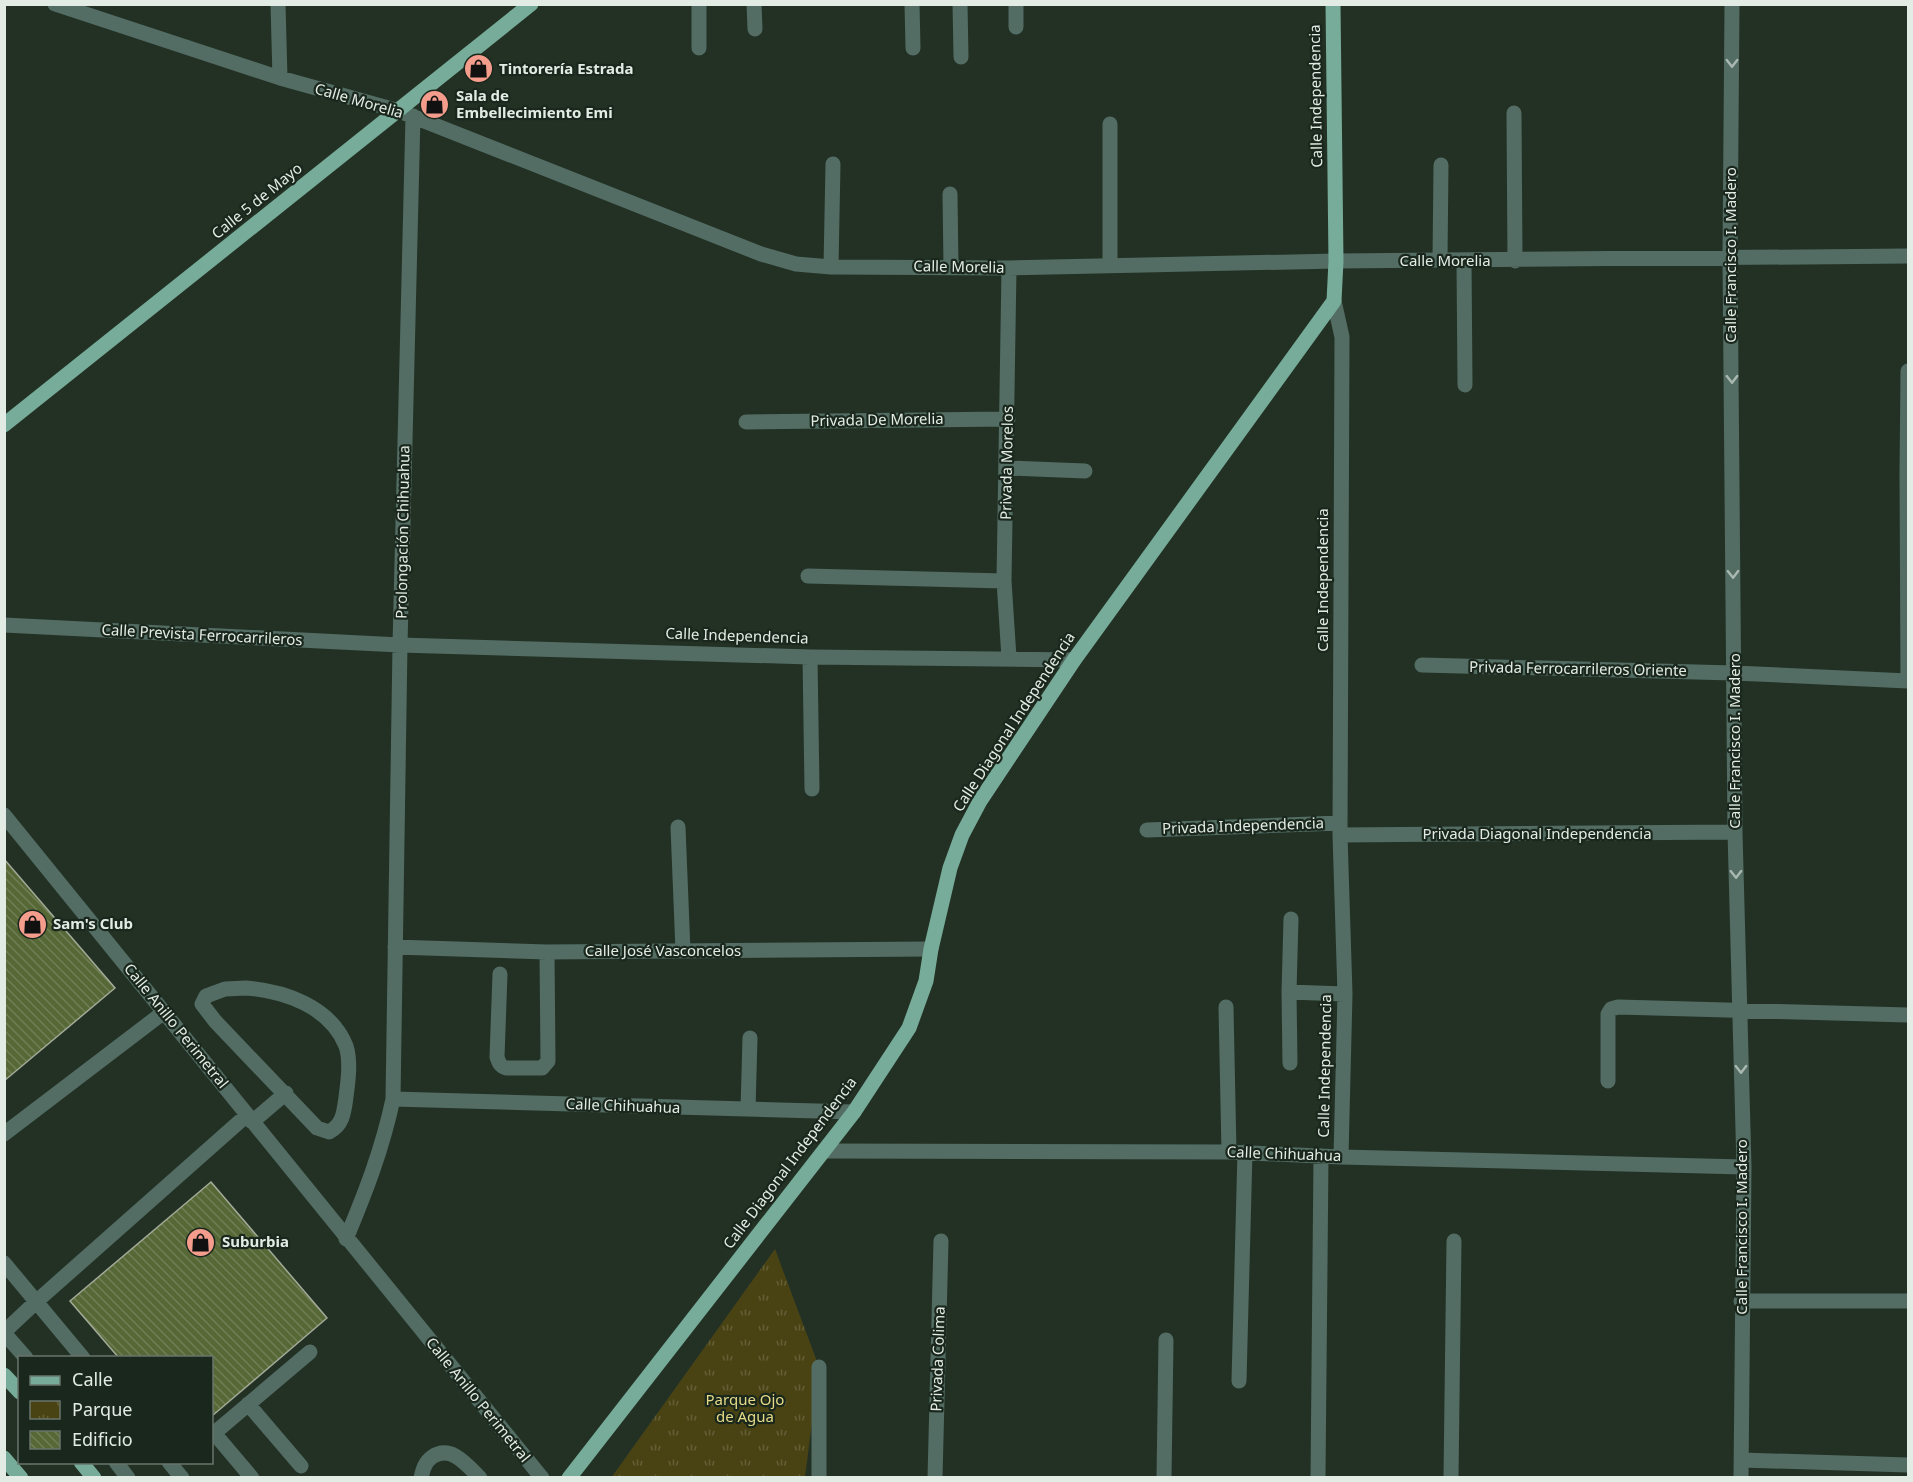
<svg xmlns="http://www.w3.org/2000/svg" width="1913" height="1482" font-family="'Noto Sans',sans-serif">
<defs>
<pattern id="park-tufts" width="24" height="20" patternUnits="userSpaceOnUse" patternTransform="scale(1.5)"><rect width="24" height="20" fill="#494314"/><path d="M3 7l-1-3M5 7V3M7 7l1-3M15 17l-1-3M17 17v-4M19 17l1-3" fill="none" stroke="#635e36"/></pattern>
<pattern id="building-back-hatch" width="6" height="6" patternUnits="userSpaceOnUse" patternTransform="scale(1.5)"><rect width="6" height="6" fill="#576837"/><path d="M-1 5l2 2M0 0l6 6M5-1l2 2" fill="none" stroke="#6f7e54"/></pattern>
</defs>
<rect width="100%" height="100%" fill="#233125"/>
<!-- park -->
<path fill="url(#park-tufts)" d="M775,1249L819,1367L805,1477L611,1478Z"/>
<!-- building -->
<path fill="url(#building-back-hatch)" stroke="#a2aa97" stroke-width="1.5" d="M4,859L115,988L4,1081Z
M211,1182L327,1318L212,1416V1358H119L70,1301Z"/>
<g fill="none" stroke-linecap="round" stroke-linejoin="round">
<!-- minor -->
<path stroke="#536d64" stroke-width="15" d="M55,4L280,78L399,111L761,254L796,264L831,267L1009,268L1336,261L1908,256
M278,4L280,78
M699,4V48
M754,4L755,29
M912,4L913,48
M960,4L961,57
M1016,4V27
M1732,4L1730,258L1735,832L1744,1167L1741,1478
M1514,113L1515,261
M1110,124V265
M950,194L951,267
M1440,260L1441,165
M1464,261L1465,385
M831,267L833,164
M1334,301L1342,337L1340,835L1345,994L1341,1157
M746,422L1008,419
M1007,468L1085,471
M808,576L1004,581
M4,625L400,645L810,657L1074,660
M810,657L812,789
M1009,658L1004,581L1009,268
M1422,665L1734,673L1908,681
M1908,681L1907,473L1908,371
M4,815L542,1478
M678,827L683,951
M1147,830L1340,823
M1340,835L1735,832
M395,947L547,952L931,949
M500,974L497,1057C499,1063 500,1066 506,1068H542L548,1061L547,952
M246,988C284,991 330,1006 346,1046C351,1061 348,1082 346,1097C344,1112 343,1125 329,1132L317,1128L215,1021L202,1004L206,996L225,989Z
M1289,992L1345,994
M1226,1007L1229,1152
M1290,1063L1289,992L1291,919
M1608,1081V1014L1611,1009L1618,1007L1908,1015
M393,1099L854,1112
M748,1109L750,1038
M252,1122L286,1093
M4,1134L164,1012
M824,1151L1229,1152L1341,1157L1744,1167
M346,1239C366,1191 382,1150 393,1099L400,645L413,116
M4,1263L83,1358
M1741,1301H1908
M4,1332L37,1301L247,1115
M4,1333L26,1358
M1239,1381L1245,1152
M248,1404L301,1466
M214,1433L252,1478
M212,1435L310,1352
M1741,1460L1908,1465
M116,1462L128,1478
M169,1462L182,1478
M421,1478C423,1469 425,1462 432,1457C451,1444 467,1465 480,1478
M819,1478V1367
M935,1478L941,1241
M1164,1478L1166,1340
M1318,1478L1321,1156
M1451,1478L1454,1241"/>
<!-- major -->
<path stroke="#76ac99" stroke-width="15" d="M4,425L531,4
M4,1375L20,1392
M4,1458L21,1478
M81,1462L94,1478
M569,1478L854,1112L909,1028L926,981L931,949L950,868L962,835L980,801L1074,660L1334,301L1336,261L1333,4"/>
</g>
<!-- one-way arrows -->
<defs><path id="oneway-chevron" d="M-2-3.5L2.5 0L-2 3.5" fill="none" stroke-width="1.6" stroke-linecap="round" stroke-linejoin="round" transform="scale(1.5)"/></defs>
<g stroke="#a9b9b1">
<use href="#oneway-chevron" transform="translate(1732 63) rotate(90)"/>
<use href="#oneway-chevron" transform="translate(1732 379) rotate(89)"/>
<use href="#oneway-chevron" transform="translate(1733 574) rotate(89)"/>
<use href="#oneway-chevron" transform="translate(1736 874) rotate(89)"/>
<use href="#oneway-chevron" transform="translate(1741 1069) rotate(89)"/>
</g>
<!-- icons -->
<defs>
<symbol id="shop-disc" viewBox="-11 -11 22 22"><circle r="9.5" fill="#f49d8c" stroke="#1a271c"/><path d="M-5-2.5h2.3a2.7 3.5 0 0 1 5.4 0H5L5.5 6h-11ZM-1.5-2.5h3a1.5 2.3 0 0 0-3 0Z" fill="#111"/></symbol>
</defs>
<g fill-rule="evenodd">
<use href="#shop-disc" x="462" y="52" width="33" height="33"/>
<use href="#shop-disc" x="418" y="88" width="33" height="33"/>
<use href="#shop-disc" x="16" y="908" width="33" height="33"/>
<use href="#shop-disc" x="184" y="1226" width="33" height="33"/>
</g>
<g text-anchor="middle" stroke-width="4.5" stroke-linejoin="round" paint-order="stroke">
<!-- poi labels -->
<g font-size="15" font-weight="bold" fill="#e3ece4" stroke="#1a271c" text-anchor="start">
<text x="499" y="74">Tintorería Estrada</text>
<text x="456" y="101">Sala de<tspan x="456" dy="17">Embellecimiento Emi</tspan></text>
<text x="53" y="929">Sam's Club</text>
<text x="222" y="1247">Suburbia</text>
</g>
<!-- street labels -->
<g font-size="15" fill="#e3ece4" stroke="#1a271c">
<text transform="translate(1316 96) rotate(-91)" y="5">Calle Independencia</text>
<text transform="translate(359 101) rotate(16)" y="5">Calle Morelia</text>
<text transform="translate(257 201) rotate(-39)" y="5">Calle 5 de Mayo</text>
<text transform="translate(1731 255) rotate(-90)" y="5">Calle Francisco I. Madero</text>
<text x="1445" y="266">Calle Morelia</text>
<text transform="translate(959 267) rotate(1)" y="5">Calle Morelia</text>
<text transform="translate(877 420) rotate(-1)" y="5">Privada De Morelia</text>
<text transform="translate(1007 463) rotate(-89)" y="5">Privada Morelos</text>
<text transform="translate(403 532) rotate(-89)" y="5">Prolongación Chihuahua</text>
<text transform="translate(1323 580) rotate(-90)" y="5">Calle Independencia</text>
<text transform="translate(202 635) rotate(3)" y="5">Calle Prevista Ferrocarrileros</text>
<text transform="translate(737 636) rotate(2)" y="5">Calle Independencia</text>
<text transform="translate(1578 669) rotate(1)" y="5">Privada Ferrocarrileros Oriente</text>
<text transform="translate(1014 722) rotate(-57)" y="5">Calle Diagonal Independencia</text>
<text transform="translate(1735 741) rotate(-90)" y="5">Calle Francisco I. Madero</text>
<text transform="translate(1243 826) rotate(-2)" y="5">Privada Independencia</text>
<text x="1537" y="839">Privada Diagonal Independencia</text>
<text x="663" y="956">Calle José Vasconcelos</text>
<text transform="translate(176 1026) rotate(51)" y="5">Calle Anillo Perimetral</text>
<text transform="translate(1325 1066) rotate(-89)" y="5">Calle Independencia</text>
<text transform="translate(623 1106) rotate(2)" y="5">Calle Chihuahua</text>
<text transform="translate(1284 1154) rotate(2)" y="5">Calle Chihuahua</text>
<text transform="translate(790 1163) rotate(-53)" y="5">Calle Diagonal Independencia</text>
<text transform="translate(1742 1227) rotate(-90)" y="5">Calle Francisco I. Madero</text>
<text transform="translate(938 1359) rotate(-88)" y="5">Privada Colima</text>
<text transform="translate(478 1400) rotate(51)" y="5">Calle Anillo Perimetral</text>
</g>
<!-- park labels -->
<g font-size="15" fill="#e5da87" stroke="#1a271c">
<text x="745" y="1405">Parque Ojo<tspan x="745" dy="17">de Agua</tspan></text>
</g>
</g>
<!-- border -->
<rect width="1913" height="1482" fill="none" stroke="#e3ece4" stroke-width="12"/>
<!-- legend -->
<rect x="18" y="1356" width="195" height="108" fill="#1a271c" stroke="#6a766c" stroke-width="1.5"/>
<rect x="30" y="1376" width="30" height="9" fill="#76ac99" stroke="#6a766c" stroke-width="1.5"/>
<text x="72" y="1386" font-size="18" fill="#e3ece4">Calle</text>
<rect x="30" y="1401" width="30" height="18" fill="url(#park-tufts)" stroke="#6a766c" stroke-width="1.5"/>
<text x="72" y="1416" font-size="18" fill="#e3ece4">Parque</text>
<rect x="30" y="1431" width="30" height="18" fill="url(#building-back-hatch)" stroke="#6a766c" stroke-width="1.5"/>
<text x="72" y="1446" font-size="18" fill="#e3ece4">Edificio</text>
</svg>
